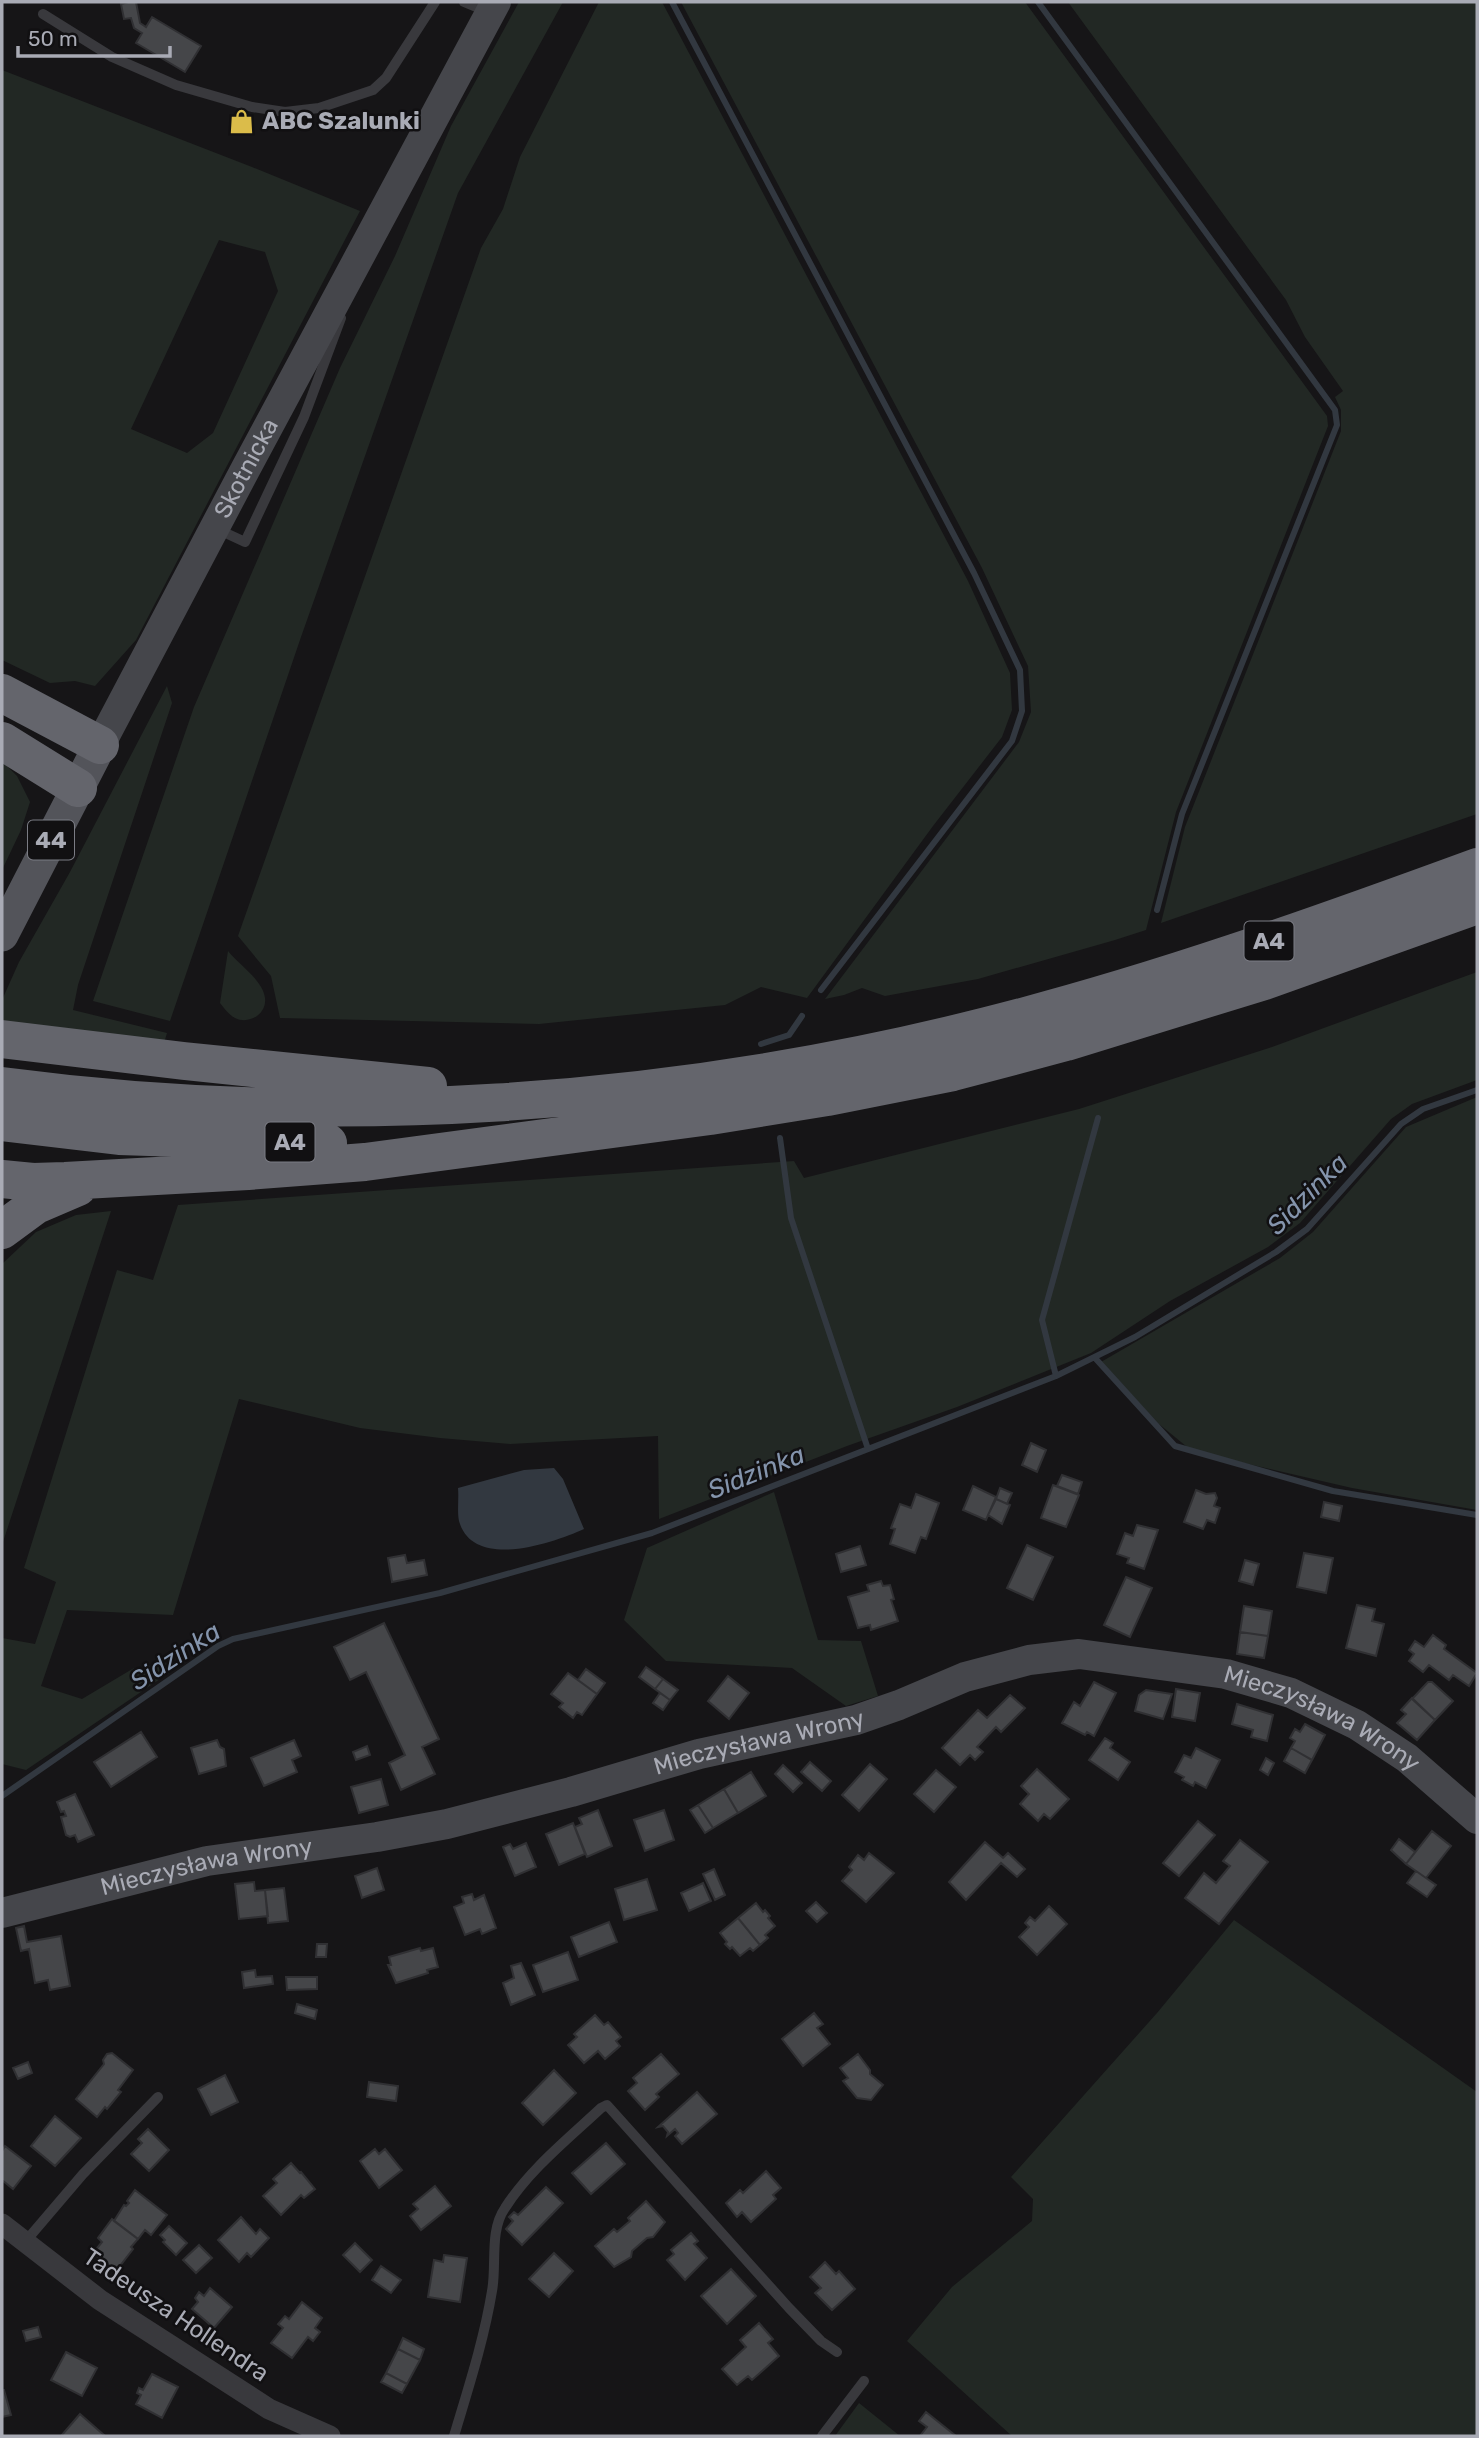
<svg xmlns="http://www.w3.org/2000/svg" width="1479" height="2438" font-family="Rubik,sans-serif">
<rect width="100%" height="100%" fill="#161517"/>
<!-- green -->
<path fill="#222824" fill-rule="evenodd" d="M519,2H563L458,193L301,637L170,1021L93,1001L194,707L340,368L395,256L451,126Z
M599,2H662L968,581L1010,673L1012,710L1002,737L933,826L807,998L761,987L725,1005L539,1024L280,1018L271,976L238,936L481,248L503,209L520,157Z
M681,2H1025L1327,416L1328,426L1176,812L1146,930L1115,940L978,979L885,996L862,988L844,995L825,999L1019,742L1031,712L1028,666L982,568Z
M1068,2H1477V814L1161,923L1185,827L1341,431V410L1335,397L1343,391L1305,337L1286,300Z
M2,70L252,167L360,211L136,640L95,686L75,681L50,683L2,660ZM219,240L265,252L278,291L213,433L187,453L131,429Z
M167,686L172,703L78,985L73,1010L167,1033L164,1043L2,1023V1000L19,962L70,872Z
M2,761L17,776L30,802L21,830L2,870Z
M228,951C238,964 263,980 265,998C267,1014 249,1025 235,1018C229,1015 224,1008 220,1003Z
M1477,972V1080L1412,1104L1391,1119L1300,1223L1268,1247L1170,1301L1091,1353L957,1407L847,1446L659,1519L658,1436L510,1444L440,1438L360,1428L239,1399L173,1615L67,1610L41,1686L82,1699L134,1668L188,1660L26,1770L2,1764V1638L35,1644L56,1582L24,1568L117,1270L153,1280L178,1205L794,1161L804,1178L1079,1109L1269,1048Z
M1477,1097V1510L1352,1488L1192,1451L1159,1424L1101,1362L1280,1258L1313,1232L1406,1127Z
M111,1211L2,1545V1264L36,1232L76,1215Z
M774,1492L818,1640L861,1641L878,1696L846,1706L792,1668L666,1661L624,1620L647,1548Z
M1234,1920L1477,2092V2436H1012L907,2341L952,2287L1032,2221L1033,2199L1011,2177L1157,2013Z
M859,2403L900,2436H835Z"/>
<!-- water -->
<path fill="#323840" d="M554,1468L563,1479L584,1529C553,1543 473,1571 459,1521C457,1511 459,1498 458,1488L524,1470Z"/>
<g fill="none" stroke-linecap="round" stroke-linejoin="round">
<!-- stream -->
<path stroke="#323840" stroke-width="6" d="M672,2L974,573L1020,670L1022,711L1012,741L821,990
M1038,2L1335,410L1337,425L1182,814L1157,910
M761,1044L789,1035L802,1016
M780,1138L791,1218L868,1449
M1095,1358L1175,1446L1333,1491L1477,1515
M1056,1376L1042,1320L1098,1118
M2,1796L218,1646L233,1639L440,1593L652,1533L1056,1376L1135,1337L1276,1252L1307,1229L1401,1124L1423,1109L1477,1090"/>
</g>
<!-- building -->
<path fill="#454649" stroke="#303033" stroke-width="2" d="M128,2H136L140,23L146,27L152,17L201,46L185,72L136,43L142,33L134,28L131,18L124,19L121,4Z
M1031,1443L1046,1450L1037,1472L1022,1465Z
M1062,1475L1082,1482L1078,1494L1057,1486Z
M1053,1485L1079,1495L1066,1527L1041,1518Z
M973,1486L996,1497L986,1520L963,1510Z
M1000,1488L1012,1493L1007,1504L996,1499Z
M1196,1490L1206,1494L1215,1493L1217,1498L1214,1506L1220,1508L1215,1523L1207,1520L1203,1529L1184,1522Z
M916,1494L939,1503L926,1539L921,1537L915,1553L890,1544L895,1529L891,1528L900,1504L911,1508Z
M996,1499L1010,1505L1002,1524L988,1515Z
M1324,1502L1342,1506L1339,1521L1321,1517Z
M1137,1525L1158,1530L1144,1569L1127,1563L1129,1558L1117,1554L1125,1533L1133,1536Z
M1027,1545L1053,1557L1033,1600L1007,1588Z
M860,1546L866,1565L841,1572L836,1554Z
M1304,1553L1333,1558L1326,1593L1297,1587Z
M405,1555L407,1563L424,1560L427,1575L392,1582L388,1558Z
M1245,1560L1259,1564L1253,1585L1239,1581Z
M1126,1577L1152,1588L1130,1637L1104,1625Z
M881,1581L883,1586L890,1585L894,1599L891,1600L898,1621L871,1630L870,1625L858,1628L848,1597L869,1591L867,1585Z
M1357,1605L1375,1609L1372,1621L1384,1624L1376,1656L1346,1648Z
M1244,1606L1272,1611L1268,1636L1240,1632Z
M384,1623L439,1739L422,1747L435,1774L401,1790L389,1763L405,1755L366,1672L350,1680L334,1647Z
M1240,1632L1268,1636L1264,1658L1237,1654Z
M1433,1635L1446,1645L1444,1649L1477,1673L1469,1686L1453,1675L1449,1680L1429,1665L1423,1672L1409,1661L1414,1654L1409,1650L1415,1641L1424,1647Z
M646,1667L663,1679L655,1689L639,1677Z
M586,1669L605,1683L597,1694L578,1680Z
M568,1673L597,1694L582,1715L577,1712L573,1718L559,1707L563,1703L551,1694Z
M728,1676L749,1693L729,1719L708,1701Z
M663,1679L678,1690L670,1700L655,1689Z
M1094,1682L1116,1693L1094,1736L1087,1732L1085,1735L1062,1723L1074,1702L1080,1706Z
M1428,1682H1432L1453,1701L1435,1720L1412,1699Z
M1176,1689L1200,1693L1195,1721L1172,1717Z
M1146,1690L1172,1694L1163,1719L1135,1711L1139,1695Z
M660,1693L670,1700L663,1710L653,1703Z
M1010,1695L1025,1708L1001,1732L996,1727L977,1747L983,1752L975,1760L970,1755L960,1765L942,1748L978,1710L987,1718Z
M1412,1698L1435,1720L1417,1740L1397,1723L1406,1714L1401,1710Z
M1237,1704L1273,1715L1267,1741L1251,1737L1253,1730L1232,1724Z
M1305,1724L1325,1735L1312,1760L1291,1748L1295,1741L1290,1738L1295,1729L1300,1732Z
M141,1732L157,1757L111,1787L94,1762Z
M1105,1738L1113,1743L1110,1748L1130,1762L1118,1780L1089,1760Z
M217,1740L220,1747L224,1749L226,1766L199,1774L191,1748Z
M294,1740L301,1756L292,1760L297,1772L264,1786L251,1758Z
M367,1746L370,1755L356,1760L353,1752Z
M1196,1748L1220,1760L1206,1788L1195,1782L1193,1786L1182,1780L1184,1777L1175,1772L1184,1755L1191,1758Z
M1291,1748L1312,1760L1305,1773L1284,1761Z
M1266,1758L1274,1763L1268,1775L1260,1770Z
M810,1762L831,1781L822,1791L801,1772Z
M870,1764L887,1779L859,1811L842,1795Z
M783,1765L802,1783L793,1792L775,1774Z
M1037,1769L1069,1799L1050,1819L1044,1814L1038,1821L1020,1804L1029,1794L1021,1786Z
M936,1770L956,1787L934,1812L914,1794Z
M751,1772L766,1796L738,1813L724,1789Z
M381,1779L388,1805L359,1813L351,1787Z
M724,1789L738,1813L713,1828L698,1805Z
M75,1794L94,1835L78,1842L75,1835L70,1837L66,1835L61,1817L66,1816L64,1811L61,1812L57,1802Z
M698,1805L713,1828L705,1833L690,1810Z
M598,1810L612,1846L587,1857L575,1827L582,1824L579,1818Z
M664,1810L674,1840L645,1851L634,1820Z
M1198,1821L1215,1835L1179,1876L1163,1863Z
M573,1823L585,1854L559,1865L546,1834Z
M1432,1831L1451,1846L1426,1878L1406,1864Z
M1399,1839L1415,1852L1406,1864L1391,1850Z
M1240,1840L1268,1862L1219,1924L1185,1898L1204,1873L1216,1883L1230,1866L1223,1861Z
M985,1842L1003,1858L1008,1853L1025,1869L1017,1877L1001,1863L966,1900L949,1882Z
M526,1843L536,1867L515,1876L503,1847L510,1844L513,1849Z
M869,1853L894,1873L866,1902L842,1881L852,1870L849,1867L858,1855L864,1860Z
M377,1868L384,1890L362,1898L355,1876Z
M714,1869L725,1895L715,1900L703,1874Z
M1416,1871L1436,1885L1427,1897L1407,1883Z
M647,1879L657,1910L624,1920L615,1889Z
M254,1882L255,1891L265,1890L268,1916L239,1919L235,1884Z
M703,1883L711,1901L689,1911L681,1893Z
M284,1888L288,1921L268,1923L265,1890Z
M472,1894L474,1900L484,1895L496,1928L482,1934L480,1929L465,1935L454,1907L464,1903L462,1897Z
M816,1902L827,1913L817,1922L806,1911Z
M756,1903L763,1912L765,1910L770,1916L768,1918L775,1926L765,1935L768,1938L760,1945L738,1918Z
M1049,1906L1067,1924L1037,1955L1019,1937L1029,1927L1025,1923L1030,1917L1035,1921Z
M738,1918L760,1945L753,1951L750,1948L740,1956L732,1947L730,1949L725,1944L727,1942L720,1933Z
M609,1922L617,1942L579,1957L571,1937Z
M24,1926L27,1942L61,1936L70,1986L50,1990L48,1980L35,1983L29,1949L21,1951L16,1928Z
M317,1944H327L326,1957H316Z
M420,1948L421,1951L433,1948L438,1967L427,1970L428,1973L396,1983L388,1965H391L389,1957Z
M568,1952L578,1980L543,1992L533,1965Z
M521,1963L535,1995L511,2005L503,1983L514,1978L511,1966Z
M255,1970L256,1977L272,1976L273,1984L244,1988L242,1972Z
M286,1977H317V1989L287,1990Z
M297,2004L317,2010L315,2019L295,2013Z
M814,2013L823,2024L817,2028L830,2044L803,2066L782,2039Z
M595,2015L604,2025L608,2022L621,2037L616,2041L620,2046L605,2059L598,2051L584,2063L568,2045L577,2037L574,2034Z
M112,2053L133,2070L118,2090L121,2092L107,2109L105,2107L97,2117L76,2099L104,2064L103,2060L107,2054Z
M661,2054L679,2074L656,2094L659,2097L645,2110L628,2091L637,2083L633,2078Z
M858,2054L870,2070V2074L883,2085L871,2100L857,2098L843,2081L848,2078L840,2068Z
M28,2062L32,2073L18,2079L13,2068Z
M554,2070L576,2093L543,2125L522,2103Z
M225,2075L238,2102L211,2115L198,2089Z
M369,2082L398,2086L396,2101L367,2097Z
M697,2092L717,2114L682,2144L675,2136L678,2133L675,2129L667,2136L668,2132L663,2126L658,2127Z
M55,2116L81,2138L55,2166L31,2146Z
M148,2129L169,2150L149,2171L131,2154L142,2143L138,2139Z
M606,2143L625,2164L591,2194L572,2173Z
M5,2146L31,2166L13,2189L2,2180V2151Z
M375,2149L379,2154L385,2149L402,2170L379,2188L360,2161Z
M291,2163L300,2173L301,2172L315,2189L304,2198L301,2195L281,2215L263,2196L277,2183L273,2179Z
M766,2171L781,2188L773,2195L776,2199L751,2222L742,2212L737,2217L726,2203L740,2190L743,2193Z
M435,2186L451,2206L421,2230L410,2216L418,2209L413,2204Z
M546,2187L563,2203L522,2245L506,2229L513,2221L509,2217L514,2212L518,2215Z
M135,2190L167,2215L151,2235L145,2230L138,2239L114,2221L124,2205L126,2206L129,2203L127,2201Z
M646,2201L665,2222L653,2237L647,2238L632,2251L631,2257L614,2267L595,2246L614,2229L617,2232L630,2221L628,2218Z
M241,2217L256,2234L260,2229L269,2238L251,2257L247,2253L239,2262L218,2240Z
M112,2219L138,2239L131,2247L133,2249L116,2271L93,2253L102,2242L98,2238Z
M169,2226L187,2243L176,2255L163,2242L165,2240L160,2235Z
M691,2233L698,2241L694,2244L707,2258L685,2280L667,2260L674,2254L671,2250Z
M355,2243L372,2260L360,2272L343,2255Z
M199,2245L212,2258L196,2273L183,2260Z
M554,2253L573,2271L549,2297L529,2279Z
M444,2255L467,2258L460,2302L428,2297L434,2260L443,2262Z
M825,2262L836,2274L839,2271L855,2289L832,2310L815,2293L821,2288L810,2277Z
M381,2266L401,2280L391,2293L372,2280Z
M731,2269L756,2296L727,2324L701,2296Z
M210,2288L232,2307L214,2328L192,2309L198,2302L195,2298L199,2292L204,2296Z
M302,2302L322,2318L315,2328L320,2332L313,2341L308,2337L292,2358L271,2343L283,2328L278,2324L285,2316L289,2319Z
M759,2323L773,2339L768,2343L779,2356L752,2380L748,2376L737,2385L722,2369L746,2347L740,2340Z
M38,2327L41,2337L26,2341L23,2331Z
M403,2338L424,2349L420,2360L398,2349Z
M398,2349L420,2360L407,2384L386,2373Z
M66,2352L97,2368L82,2396L51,2380Z
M386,2373L407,2384L402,2393L381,2382Z
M152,2374L178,2387L162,2418L136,2404L141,2395L137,2393L139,2388L143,2390Z
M2,2390H4L11,2415L2,2417Z
M926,2412L956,2436H920L927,2427L919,2421Z
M80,2414L104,2435L103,2436H61Z"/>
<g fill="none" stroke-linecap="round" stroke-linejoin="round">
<!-- lane -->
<path stroke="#39393d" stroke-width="10" d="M464,2L488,12
M43,14L112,57L176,85L252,107L285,112L319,108L373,90L386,78L435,2
M217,529L245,542L304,417L341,318
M25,2242L83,2174L158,2097
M454,2436C468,2389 484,2340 492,2291C497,2265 489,2231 505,2208C530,2169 568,2139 601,2108L607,2105L789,2308L821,2341L837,2352
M822,2436L864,2381"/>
<!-- street -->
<path stroke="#39393d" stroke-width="21" d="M2,2224L100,2300L269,2409L330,2436"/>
<!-- secondary -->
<g stroke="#45464b" stroke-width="30">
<path id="s1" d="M100,745L245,470L496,2"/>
<path id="s2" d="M2,1913L207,1861L377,1837L447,1824L571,1792L699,1754L856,1720L899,1705L965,1677L1029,1660L1079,1654L1226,1674L1291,1693L1357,1725L1407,1758L1477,1819"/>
</g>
<!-- primary -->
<path stroke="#53545a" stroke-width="33" d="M2,935L100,745"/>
<!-- highway -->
<path stroke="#64656c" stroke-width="38" d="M2,693L100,745
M2,741L78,788
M2,1039L184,1061L428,1086
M2,1086C329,1129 667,1107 987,1026C1154,984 1316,926 1477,867
M2,1122L119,1136L328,1143
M2,1179L33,1182L65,1181L248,1171L365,1162L710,1116L827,1097L953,1072L1066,1042L1264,981L1477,905
M2,1230L36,1205L78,1187"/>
</g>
<!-- icons -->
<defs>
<symbol id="shop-bare" viewBox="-9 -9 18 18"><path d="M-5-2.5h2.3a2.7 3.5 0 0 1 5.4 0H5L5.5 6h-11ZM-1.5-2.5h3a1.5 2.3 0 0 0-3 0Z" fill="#dbbc4a" stroke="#111012" stroke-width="2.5" paint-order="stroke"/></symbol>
</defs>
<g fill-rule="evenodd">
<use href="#shop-bare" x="224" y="104" width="35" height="35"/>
</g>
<g text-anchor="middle" stroke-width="5" stroke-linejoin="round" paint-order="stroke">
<!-- shield labels -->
<g fill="#111012" stroke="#7b7c84" stroke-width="2">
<rect x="28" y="820.5" width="46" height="39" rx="5"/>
<rect x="1244.5" y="921.5" width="49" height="39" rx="5"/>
<rect x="265.5" y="1122.5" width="49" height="39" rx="5"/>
</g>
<g font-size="23" font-weight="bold" fill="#a9abb5">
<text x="51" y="848">44</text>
<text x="1269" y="949">A4</text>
<text x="290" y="1150">A4</text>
</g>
<!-- poi labels -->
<g font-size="24" font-weight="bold" fill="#a9abb5" stroke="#111012" text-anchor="start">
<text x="262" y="129">ABC Szalunki</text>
</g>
<!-- street labels -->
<g font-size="24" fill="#a9abb5" stroke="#111012">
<text dy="8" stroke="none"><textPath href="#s1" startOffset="313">Skotnicka</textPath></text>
<text dy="8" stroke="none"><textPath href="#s2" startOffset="1365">Mieczysława Wrony</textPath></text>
<text dy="8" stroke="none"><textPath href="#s2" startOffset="777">Mieczysława Wrony</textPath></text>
<text dy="8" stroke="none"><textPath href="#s2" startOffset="210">Mieczysława Wrony</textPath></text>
<text transform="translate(176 2315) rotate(34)" y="8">Tadeusza Hollendra</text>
</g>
<!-- water labels -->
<g font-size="26" font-style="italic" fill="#8494ac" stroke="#111012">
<text transform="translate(1307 1194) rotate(-45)" y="9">Sidzinka</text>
<text transform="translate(756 1472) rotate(-22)" y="9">Sidzinka</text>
<text transform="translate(175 1656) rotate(-33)" y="9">Sidzinka</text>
</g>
</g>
<!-- border -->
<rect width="1479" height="2438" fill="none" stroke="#a9abb5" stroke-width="7"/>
<!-- scale -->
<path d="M18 46v10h152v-10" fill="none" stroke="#a9abb5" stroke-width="3.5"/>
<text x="28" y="46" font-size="21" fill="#a9abb5" stroke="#111012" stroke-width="5" paint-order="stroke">50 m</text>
</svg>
